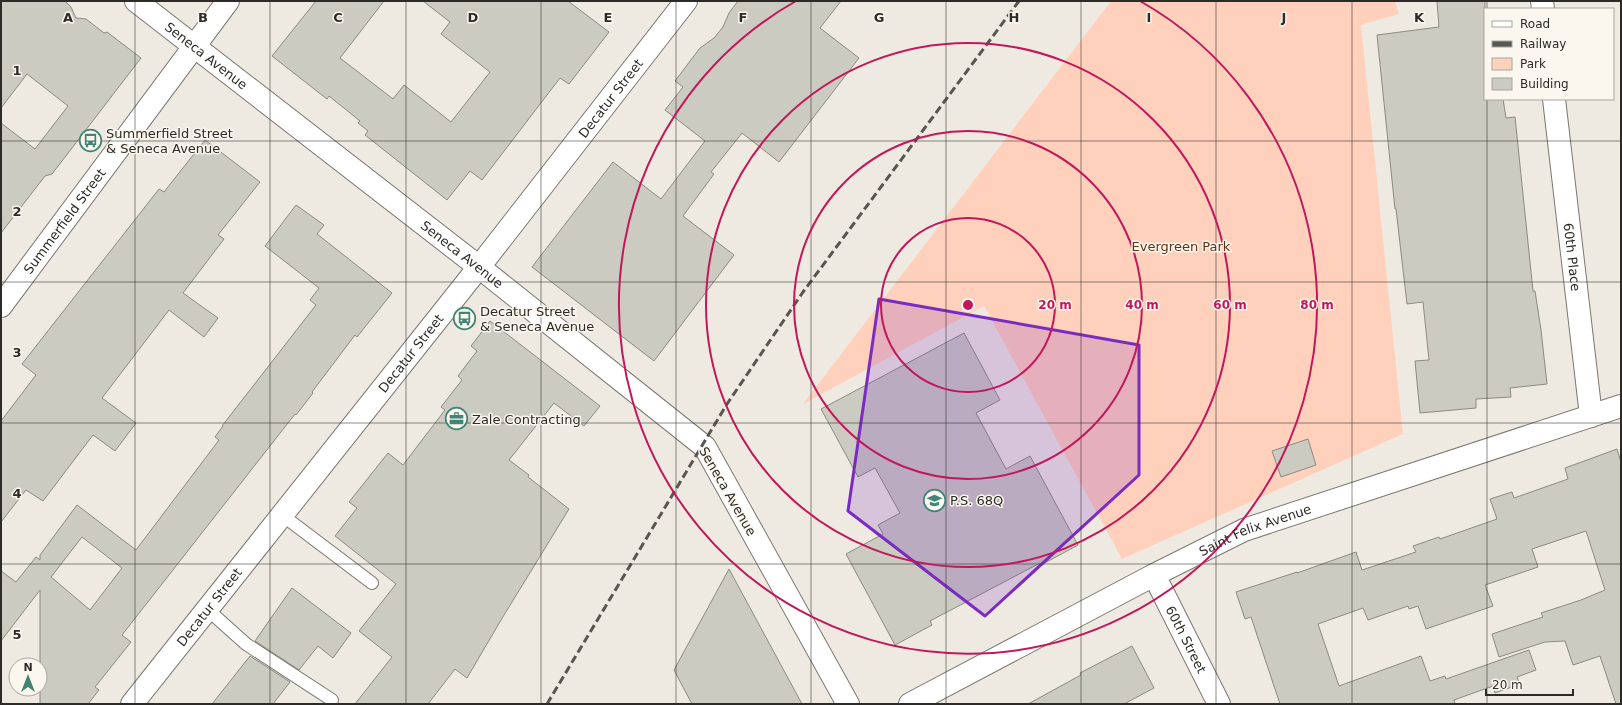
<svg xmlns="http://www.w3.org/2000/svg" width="1622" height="705" font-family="'DejaVu Sans',sans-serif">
<rect width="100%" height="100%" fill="#eeeae1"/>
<!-- green -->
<path fill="#ffd1bc" d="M1111,1H1395L1399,14L1361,25L1403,434L1122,559L984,306L803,404Z"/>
<!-- building -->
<path fill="#cbcbc2" stroke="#8b8b82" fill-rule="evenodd" d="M1,1H65L71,7L76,18L86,19L104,33L107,32L141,58L52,174L45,176L1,233V123L35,149L68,106L27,74L1,108Z
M316,1H384L340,58L393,99L404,85L451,122L490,72L441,34L450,22L423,1H568L609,32L569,84L560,78L482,180L470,171L447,200L365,135L368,131L358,123L360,121L329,96L327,99L272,56Z
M738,1H841L820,28L859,58L779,162L742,133L711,172L714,174L683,216L734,255L654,361L532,267L613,162L661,199L705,141L665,110L683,87L675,81L700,48L714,38L723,27L729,13Z
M1437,1H1485V99H1503L1506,118L1515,117L1533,291H1535L1541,330L1547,384L1510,388L1511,397L1476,399V408L1420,413L1415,361L1429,360L1423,302L1407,304L1396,209H1395L1377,35L1439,27Z
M205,140L260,182L218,235L224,239L183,293L218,318L204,337L169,310L102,398L136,423L115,451L93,435L43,501L26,490L1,522V421L36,375L22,364L159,189L164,192Z
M296,205L324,225L317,234L392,293L357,337L355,335L312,392L313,393L296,415L295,414L122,635L131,642L95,687L99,690L88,704H40V590L1,641V571L16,582L36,557L40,560V555L77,505L136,550L219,440L215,437L223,426H222L316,305L310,300L319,288L265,246ZM82,537L122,568L90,610L51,577Z
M490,321L600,406L584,426L554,403L509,460L529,475L528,477L569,509L501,620L467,678L455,669L428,704H355L392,657L359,631L396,584L335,536L357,508L349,502L388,453L403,465L445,410L441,407L462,380L458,376L477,351L471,346Z
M964,333L1000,400L976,413L1006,469L1030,456L1078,545L1041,565L1040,563L930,621L932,625L895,645L846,554L883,534L878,525L900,513L875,468L858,477L821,409Z
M1308,439L1316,465L1281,477L1272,451Z
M1617,449L1621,462V704H1616L1600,656L1573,665L1565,641L1545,642L1499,657L1492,634L1543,617L1541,613L1581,600L1605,590L1586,531L1532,549L1538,567L1485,585L1493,606L1426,629L1418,606L1409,609L1408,606L1368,620L1363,608L1318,624L1339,686L1421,656L1430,681L1445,676L1446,679L1529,650L1536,670L1517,677L1520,684L1495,693L1493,686L1454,700L1455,704H1280L1251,617L1245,619L1236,592L1297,572V573L1356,552L1362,570L1416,552L1413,546L1439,537L1440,539L1497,519L1490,499L1512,492L1514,498L1568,479L1565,468Z
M729,569L802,704H692L674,670Z
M292,588L351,633L333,658L318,646L299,670L255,641Z
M1132,646L1154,688L1124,704H1028L1081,675L1080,673Z
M250,656L290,682L273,704H212Z"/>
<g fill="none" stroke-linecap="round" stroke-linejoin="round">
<defs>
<path id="service" d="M282,515L372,583
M207,609L246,644L332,700"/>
<g id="minor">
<path id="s1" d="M136,1L479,267L705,447L848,704"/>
<path d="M1542,1L1543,9"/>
<path id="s2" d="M1554,99L1591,416"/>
<path id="s3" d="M1,306L228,1"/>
<path id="s4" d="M1154,575L1219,704"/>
<path id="s5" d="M132,704L479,267L686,1"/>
<path id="s6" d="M910,704L1154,575L1244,530L1621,406"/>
</g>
</defs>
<!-- service casing -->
<use href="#service" stroke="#7c7871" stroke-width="14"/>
<!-- minor casing -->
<use href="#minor" stroke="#7c7871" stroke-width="24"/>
<!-- service -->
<use href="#service" stroke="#fff" stroke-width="12"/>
<!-- minor -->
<use href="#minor" stroke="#fff" stroke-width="22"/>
<!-- rail -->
<path stroke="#585651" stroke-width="3" stroke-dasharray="8 4" stroke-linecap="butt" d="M547,704L727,404L803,292L1019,1"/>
</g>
<!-- marked area -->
<path fill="#7b2cbf" fill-opacity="0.2" stroke="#7b2cbf" stroke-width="3" stroke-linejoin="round" d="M879,299L1139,345V475L985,616L848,511Z"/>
<!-- grid -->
<path fill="none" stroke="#2c2b27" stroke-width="1" stroke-opacity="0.55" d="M135,1V704M270,1V704M406,1V704M541,1V704M676,1V704M811,1V704M946,1V704M1081,1V704M1216,1V704M1352,1V704M1487,1V9M1487,99V704M1,141H1621M1,282H1621M1,423H1621M1,564H1621"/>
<!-- distance rings -->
<g fill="none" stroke="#c2185b" stroke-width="2">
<circle cx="968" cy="305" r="87"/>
<circle cx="968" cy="305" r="174"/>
<circle cx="968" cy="305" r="262"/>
<path d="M1140 1A349 349 0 1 1 796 1"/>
</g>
<!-- icons -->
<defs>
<symbol id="bus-ring" viewBox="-11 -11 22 22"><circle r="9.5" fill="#fbf7ef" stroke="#418374" stroke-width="1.5"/><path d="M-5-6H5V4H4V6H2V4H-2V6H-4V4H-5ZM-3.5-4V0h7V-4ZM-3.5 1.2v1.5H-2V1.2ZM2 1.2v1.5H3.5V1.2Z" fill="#418374"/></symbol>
<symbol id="office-ring" viewBox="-11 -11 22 22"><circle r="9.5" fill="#fbf7ef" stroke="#418374" stroke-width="1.5"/><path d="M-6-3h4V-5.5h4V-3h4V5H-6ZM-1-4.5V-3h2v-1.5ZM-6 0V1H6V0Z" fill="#418374"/></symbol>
<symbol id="school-ring" viewBox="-11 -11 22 22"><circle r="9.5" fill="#fbf7ef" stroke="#418374" stroke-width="1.5"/><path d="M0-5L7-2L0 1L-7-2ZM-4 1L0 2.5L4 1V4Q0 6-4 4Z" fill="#418374"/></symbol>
</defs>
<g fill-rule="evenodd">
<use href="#bus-ring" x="78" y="128" width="25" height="25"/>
<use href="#bus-ring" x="452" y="306" width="25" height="25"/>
<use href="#office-ring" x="444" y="406" width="25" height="25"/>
<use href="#school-ring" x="922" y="488" width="25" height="25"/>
</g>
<g text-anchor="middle" stroke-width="3" stroke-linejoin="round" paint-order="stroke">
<!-- street labels -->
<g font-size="13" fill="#2c2b27" stroke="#fbf7ef">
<text dy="5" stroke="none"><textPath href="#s1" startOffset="89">Seneca Avenue</textPath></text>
<text dy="5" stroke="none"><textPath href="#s5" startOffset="772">Decatur Street</textPath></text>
<text dy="5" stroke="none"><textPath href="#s3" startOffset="106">Summerfield Street</textPath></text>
<text dy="5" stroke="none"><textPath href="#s1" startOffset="413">Seneca Avenue</textPath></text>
<text dy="5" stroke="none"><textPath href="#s2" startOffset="159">60th Place</textPath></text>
<text dy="5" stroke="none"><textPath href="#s5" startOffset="448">Decatur Street</textPath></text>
<text transform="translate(728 491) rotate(60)" y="5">Seneca Avenue</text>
<text dy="5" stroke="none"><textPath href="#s6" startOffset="387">Saint Felix Avenue</textPath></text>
<text dy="5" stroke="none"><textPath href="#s5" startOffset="124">Decatur Street</textPath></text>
<text dy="5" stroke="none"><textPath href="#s4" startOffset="72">60th Street</textPath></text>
</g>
<!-- poi labels -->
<g font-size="13" fill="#2c2b27" stroke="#fbf7ef" text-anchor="start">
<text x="106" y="138">Summerfield Street<tspan x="106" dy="15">&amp; Seneca Avenue</tspan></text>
<text x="480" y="316">Decatur Street<tspan x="480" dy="15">&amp; Seneca Avenue</tspan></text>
<text x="472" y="424">Zale Contracting</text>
<text x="950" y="505">P.S. 68Q</text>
</g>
<!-- park labels -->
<g font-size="13" fill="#642f12" stroke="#fbf7ef">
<text x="1181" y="251">Evergreen Park</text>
</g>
</g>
<g font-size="13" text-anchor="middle" font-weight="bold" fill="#2c2b27" stroke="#fbf7ef" stroke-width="3" stroke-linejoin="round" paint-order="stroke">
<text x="68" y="22">A</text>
<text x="203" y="22">B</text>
<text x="338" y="22">C</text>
<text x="473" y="22">D</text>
<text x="608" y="22">E</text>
<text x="743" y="22">F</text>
<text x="879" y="22">G</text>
<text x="1014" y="22">H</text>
<text x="1149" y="22">I</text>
<text x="1284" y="22">J</text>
<text x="1419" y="22">K</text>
<text x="17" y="75">1</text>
<text x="17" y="216">2</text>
<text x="17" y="357">3</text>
<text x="17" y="498">4</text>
<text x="17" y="639">5</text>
</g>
<circle cx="968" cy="305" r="6" fill="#c2185b" stroke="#fbf7ef" stroke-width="2"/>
<g font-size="12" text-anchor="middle" font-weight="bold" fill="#c2185b" stroke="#fbf7ef" stroke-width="3" stroke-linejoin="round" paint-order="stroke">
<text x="1055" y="309">20 m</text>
<text x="1142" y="309">40 m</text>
<text x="1230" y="309">60 m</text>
<text x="1317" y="309">80 m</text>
</g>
<!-- border -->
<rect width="1622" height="705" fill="none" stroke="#2c2b27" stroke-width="4"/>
<!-- legend -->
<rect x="1484" y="8" width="130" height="92" fill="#fbf7ef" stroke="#a8a59f"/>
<rect x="1492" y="21" width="20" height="6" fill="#ffffff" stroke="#a8a59f"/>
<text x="1520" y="28" font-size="12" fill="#2c2b27">Road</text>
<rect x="1492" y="41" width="20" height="6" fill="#585651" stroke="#a8a59f"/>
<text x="1520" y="48" font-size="12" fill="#2c2b27">Railway</text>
<rect x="1492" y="58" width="20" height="12" fill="#ffd1bc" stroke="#a8a59f"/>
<text x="1520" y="68" font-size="12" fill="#2c2b27">Park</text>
<rect x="1492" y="78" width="20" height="12" fill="#cbcbc2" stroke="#a8a59f"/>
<text x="1520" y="88" font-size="12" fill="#2c2b27">Building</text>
<!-- north arrow -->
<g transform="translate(28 677)"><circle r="19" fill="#fbf7ef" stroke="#a8a59f"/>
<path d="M0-3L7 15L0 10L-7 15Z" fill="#418374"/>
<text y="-6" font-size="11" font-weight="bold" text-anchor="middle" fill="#2c2b27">N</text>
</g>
<!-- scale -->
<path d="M1486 689v6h87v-6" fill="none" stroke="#2c2b27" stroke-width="2"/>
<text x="1492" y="689" font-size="12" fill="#2c2b27" stroke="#fbf7ef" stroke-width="3" paint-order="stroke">20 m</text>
</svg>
